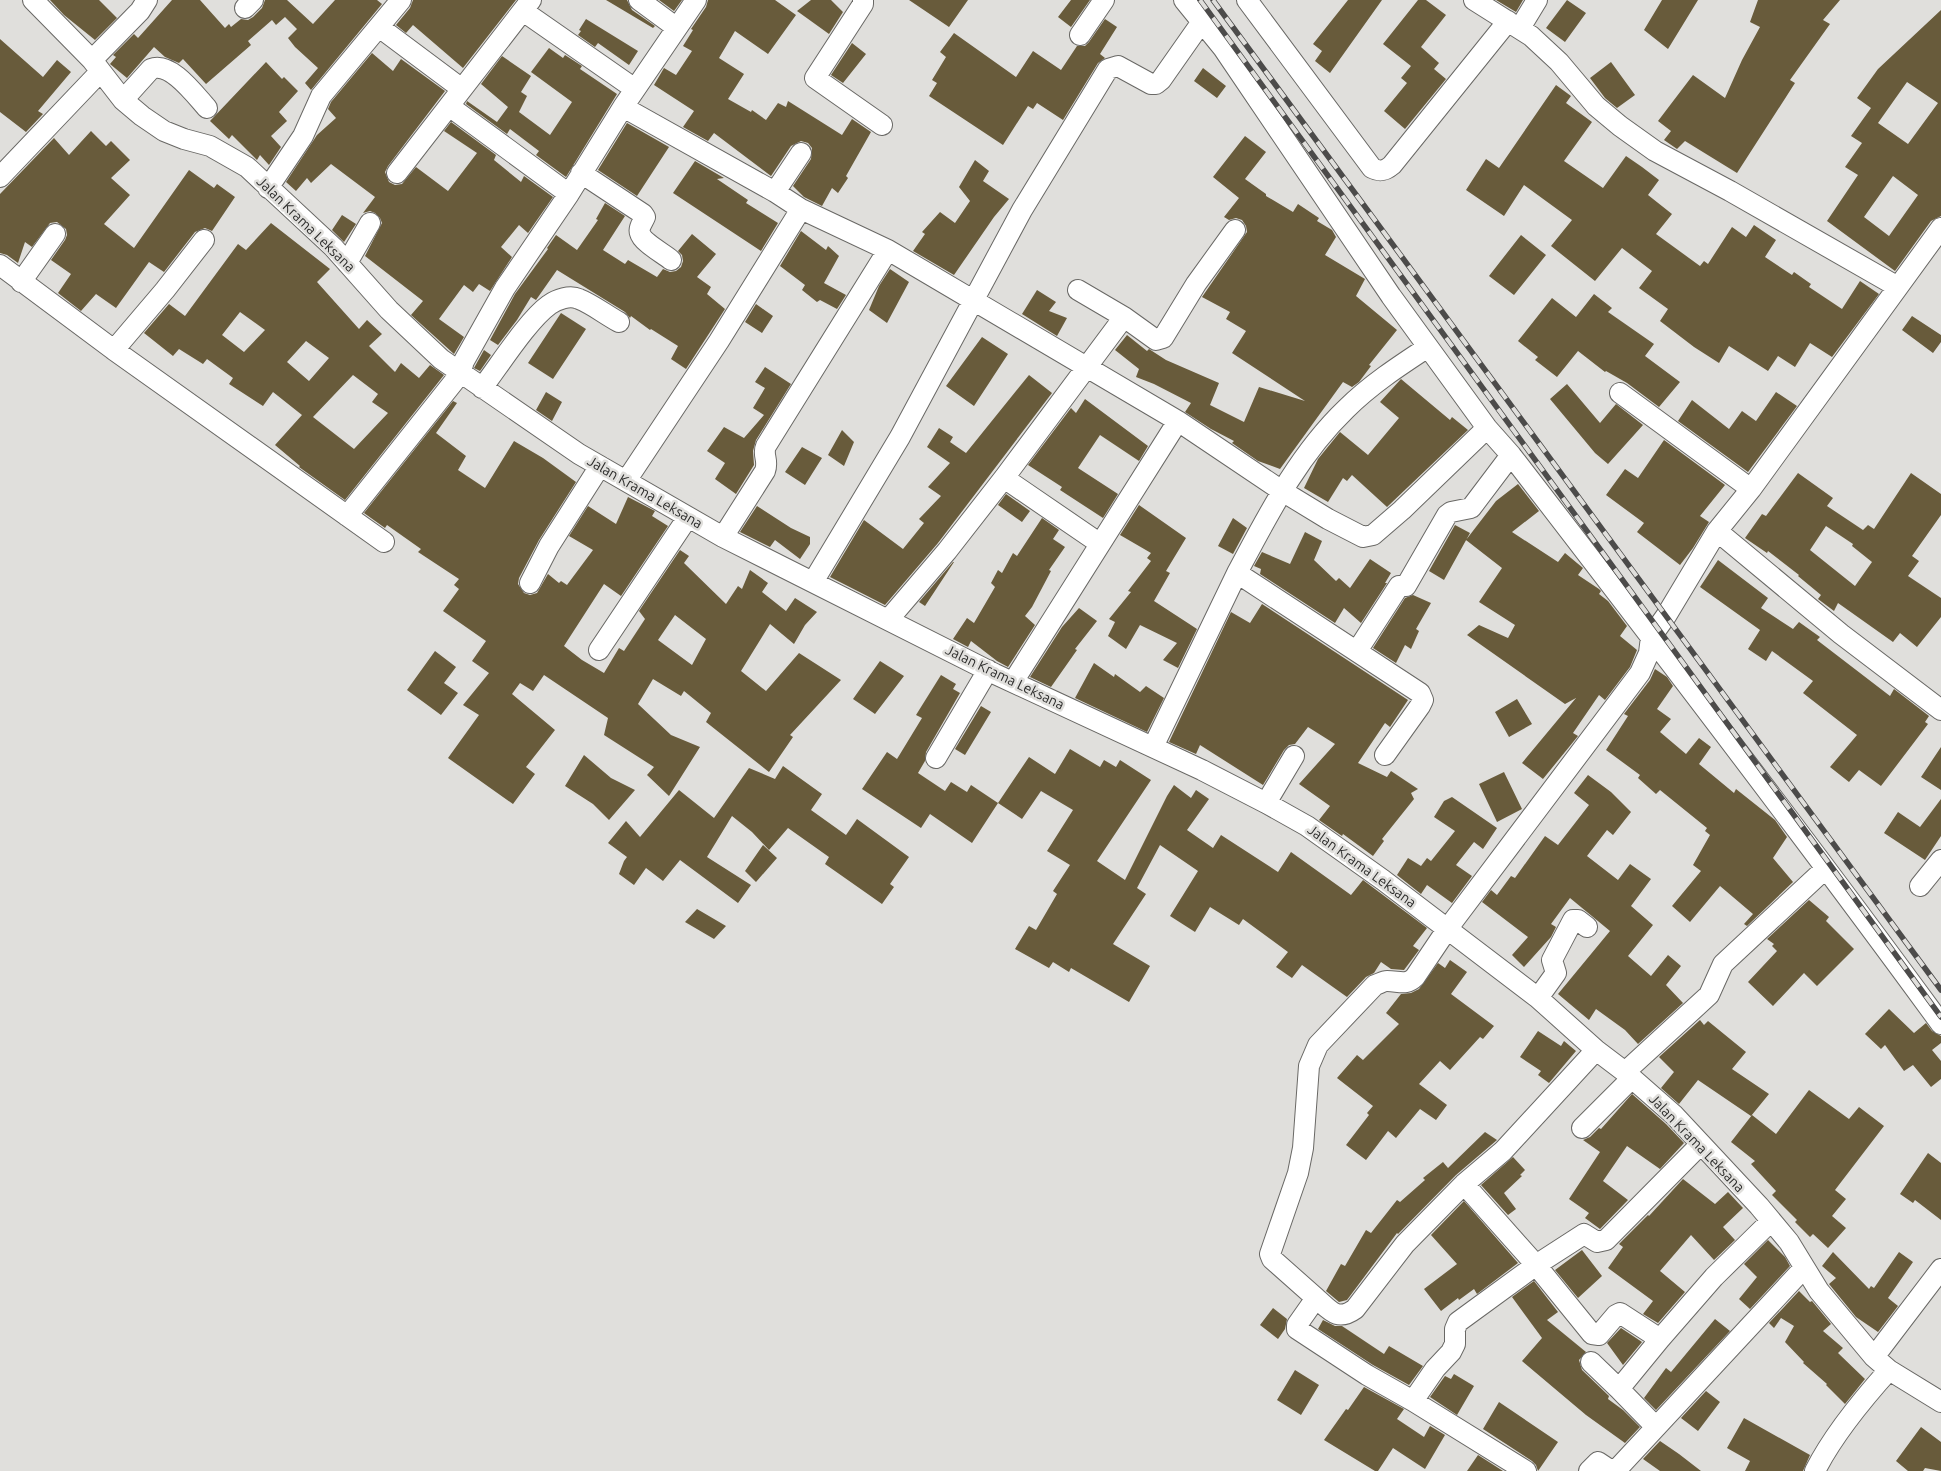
<svg xmlns="http://www.w3.org/2000/svg" width="1941" height="1471" font-family="Ubuntu,sans-serif">
<rect width="100%" height="100%" fill="#e0dfdc"/>
<!-- building -->
<path fill="#685b3b" fill-rule="evenodd" d="M50,0H99L117,18L95,40L64,15Z
M172,0H200L225,28L229,24L231,27L241,19L248,20L253,17L262,8L265,0H287L313,24L335,0H377L382,4L311,90L305,83L318,68L295,47L288,38L297,29L285,17L276,25L272,20L248,41L251,45L206,84L183,59L179,63L165,57L154,47L127,78L110,64L116,57L113,55L134,34L138,38Z
M413,0H516L463,68L413,25L406,33L396,25L410,8Z
M606,0H627L632,10L655,26L653,28Z
M659,0H682L674,11Z
M708,0H775L796,15L768,54L735,31L719,58L744,74L728,99L751,112L752,110L766,120L778,103L786,107L788,101L842,135L852,119L871,132L846,176L848,178L838,193L832,188L822,206L804,197L793,186L811,159L812,148L808,143L801,141L791,146L771,176L714,133L708,141L683,127L694,111L654,85L664,68L676,75L692,51L683,46L693,30L691,29L706,7Z
M811,0H831L843,12L829,34L797,11Z
M909,0H968L949,27Z
M1071,0H1090L1071,27L1058,17Z
M1348,0H1382L1330,73L1315,61L1322,51L1313,44Z
M1418,0H1426L1446,15L1421,47L1439,63L1434,69L1446,79L1405,129L1384,111L1407,83L1401,78L1411,66L1383,44Z
M1496,0H1523L1516,12Z
M1567,0L1586,13L1565,42L1546,28Z
M1662,0H1698L1668,49L1644,30Z
M1758,0H1840L1823,20L1830,24L1790,80L1795,83L1737,173L1685,141L1677,149L1664,140L1671,131L1658,121L1693,75L1725,98L1742,60L1760,27L1750,22Z
M1941,10V216L1931,221L1895,271L1827,221L1858,175L1845,167L1862,143L1851,136L1871,108L1857,98L1878,69ZM1907,82L1938,103L1908,144L1878,123ZM1893,176L1918,195L1889,236L1864,217Z
M586,19L638,51L629,65L598,43L595,47L578,35L581,31L579,30Z
M1105,19L1117,27L1100,54L1105,58L1098,63L1063,120L1037,103L1033,109L1028,106L1003,145L929,96L937,83L932,80L946,57L940,52L954,33L1016,77L1033,51L1061,70L1077,46H1085L1089,42Z
M0,39L43,77L57,60L71,72L38,111L43,114L26,132L0,112Z
M852,43L866,54L843,83L831,75Z
M549,48L563,58L565,55L582,66L580,69L617,94L566,177L536,155L539,151L510,129L507,134L466,104L467,101L497,122L508,107L481,84L502,56L531,76L521,92L527,96L519,112L550,135L572,102L531,72Z
M372,53L393,71L401,59L445,91L388,166L385,172L389,182L395,185L402,184L416,167L448,191L477,153L444,131L451,122L496,155L494,160L521,182L524,176L553,197L528,233L519,225L501,247L512,257L490,291L479,284L473,292L464,285L439,319L464,337L454,354L411,315L423,301L365,256L382,223L380,218L375,213L370,211L363,213L375,197L331,164L311,183L307,178L296,191L286,182L317,135L336,118L328,109L331,102Z
M266,62L282,79L284,77L298,91L279,112L287,121L271,136L281,147L269,165L260,155L257,160L232,135L229,139L210,121Z
M1611,62L1635,95L1617,108L1605,98L1590,78Z
M1203,68L1226,86L1217,98L1194,81Z
M1556,85L1571,96L1566,103L1592,122L1564,161L1603,188L1626,156L1642,167L1659,180L1648,195L1672,214L1656,234L1700,266L1704,261L1708,264L1732,227L1746,237L1754,225L1776,240L1765,257L1792,275L1794,272L1811,284L1809,287L1842,309L1860,281L1879,294L1832,357L1810,343L1795,367L1778,356L1768,371L1729,346L1719,363L1694,347L1660,321L1668,309L1639,288L1652,271L1622,248L1595,281L1551,246L1572,220L1524,185L1504,216L1466,190L1486,159L1499,168Z
M627,123L669,147L637,196L598,170Z
M91,131L106,146L111,141L130,160L111,178L130,195L104,224L134,248L189,170L214,188L217,184L235,197L212,231L205,228L195,232L164,272L149,262L116,308L96,294L81,311L58,293L71,274L51,260L65,240L67,235L66,229L57,222L50,223L32,247L25,242L18,263L7,255L0,253V194L54,138L69,155Z
M1245,136L1266,152L1245,179L1266,194V196L1293,212L1298,204L1319,218L1317,221L1332,230L1336,237L1325,255L1365,279L1356,296L1397,330L1369,365L1371,366L1359,382L1352,387L1343,382L1280,469L1258,461L1232,443L1234,441L1211,429L1185,412L1191,403L1154,384L1136,377L1139,369L1115,350L1127,335L1147,351L1149,349L1166,360L1219,383L1210,405L1244,422L1259,387L1305,401L1232,353L1246,331L1226,319L1230,312L1202,297L1247,232L1246,226L1242,220L1236,218L1229,220L1224,217L1239,198L1213,177Z
M975,160L989,171L983,181L1009,199L994,217L954,275L913,251L925,234L922,232L940,212L955,223L970,201L959,187Z
M695,161L724,178L717,179L748,200L746,203L778,223L761,251L673,193Z
M605,203L625,216L603,250L625,264L628,260L657,277L663,269L670,272L676,271L681,267L683,261L682,255L678,251L692,234L716,254L697,277L711,287L707,294L725,309L686,369L671,359L678,346L651,329L650,330L631,316L630,318L625,312L557,270L536,300L531,297L517,320L498,345L490,340L515,294L548,249L547,248L556,235L577,250L598,220L596,219Z
M342,215L356,224L344,242L332,230Z
M271,223L330,269L317,282L359,329L367,320L382,334L369,346L395,372L401,363L419,378L430,365L444,375L345,500L299,467L300,466L275,445L302,415L273,392L263,406L229,384L233,378L207,359L203,364L179,349L173,356L144,333L169,304L185,316L238,244L246,250ZM240,312L265,330L244,352L222,335ZM306,341L329,358L309,381L287,362ZM353,375L378,394L372,402L388,413L354,449L313,417Z
M801,231L826,250L828,246L839,256L824,283L846,295L837,309L820,300L817,302L802,290L805,285L780,266Z
M1521,235L1546,255L1514,295L1489,276Z
M890,269L909,282L887,323L869,310L879,286Z
M1037,290L1056,302L1049,311L1067,318L1057,336L1022,314Z
M1594,294L1612,308L1608,312L1654,344L1645,356L1680,382L1659,407L1627,383L1606,371L1605,372L1578,351L1557,377L1535,360L1538,357L1518,341L1552,298L1576,317Z
M756,304L773,316L762,333L745,322Z
M561,313L586,329L553,379L528,363Z
M1912,316L1941,335V342L1933,353L1902,330Z
M982,337L1008,354L974,406L946,386Z
M484,350L491,355L480,371L474,368Z
M765,367L791,384L756,440L753,451L754,465L736,494L715,479L725,463L707,451L724,427L744,438L764,415L753,408L765,388L755,382Z
M1029,375L1052,393L938,543L885,605L830,577L864,520L903,549L924,523L919,519L941,496L928,487L950,463L927,447L939,428L953,437L950,442L966,453Z
M1401,379L1450,420L1452,417L1468,430L1387,507L1352,475L1347,481L1343,478L1328,502L1304,488L1318,459L1340,432L1368,455L1399,418L1380,402Z
M1567,384L1600,423L1616,404L1643,425L1608,464L1595,453L1550,399Z
M546,392L562,402L552,421L536,410Z
M1776,392L1797,406L1748,472L1678,421L1692,400L1729,429L1742,411L1756,421Z
M1085,399L1148,446L1139,461L1100,435L1078,468L1118,494L1103,518L1060,490L1062,487L1028,465L1071,408L1076,413Z
M453,401L457,403L436,433L466,456L458,470L485,488L514,441L543,458L576,482L539,540L519,578L518,584L524,593L530,595L537,593L548,574L559,583L561,581L567,585L593,550L569,536L588,506L616,524L628,497L655,511L652,516L668,526L621,596L604,584L564,646L582,660L604,673L619,648L624,651L645,619L639,611L680,550L689,556L684,563L726,604L738,586L742,589L750,570L768,583L762,592L786,611L795,598L817,612L805,625L794,644L770,624L741,671L766,691L799,653L841,680L790,735L793,737L769,772L706,722L711,713L684,691L681,696L653,679L638,704L671,735L700,747L669,796L647,775L654,767L604,735L608,718L544,675L533,691L520,683L512,694L555,730L526,767L535,774L513,804L448,758L479,715L463,705L489,673L472,661L486,641L443,611L459,589L454,585L459,579L418,552L421,549L387,525L385,528L364,513ZM675,615L706,639L692,665L658,640Z
M842,430L854,442L844,466L828,455Z
M1664,440L1725,485L1700,516L1709,522L1693,548L1680,565L1637,532L1644,523L1606,495L1625,469L1638,478Z
M802,447L822,458L805,485L785,472Z
M1798,473L1833,498L1827,506L1863,530L1868,525L1874,529L1911,473L1941,494V515L1912,556L1919,561L1908,576L1941,598V617L1917,647L1900,633L1893,642L1838,603L1834,611L1818,599L1821,595L1798,576L1799,575L1768,551L1767,553L1745,538L1762,514L1766,516ZM1826,526L1853,544L1852,546L1872,562L1855,586L1810,550Z
M1518,484L1539,511L1512,532L1558,562L1565,553L1583,568L1578,575L1599,589L1601,591L1599,594L1608,601L1627,626L1620,636L1637,650L1630,667L1605,700L1599,695L1573,733L1578,736L1543,779L1522,763L1576,698L1565,704L1467,635L1479,625L1508,638L1515,625L1479,602L1502,568L1466,540L1496,501Z
M1006,494L1030,511L1022,522L998,505Z
M1139,505L1186,538L1166,571L1170,573L1154,601L1197,629L1178,668L1163,660L1177,643L1140,625L1126,649L1108,636L1115,622L1109,619L1131,592L1128,591L1151,561L1147,558L1151,553L1120,535Z
M757,506L791,528L810,537V544L800,559L775,540L770,547L740,532Z
M1042,518L1059,530L1053,539L1065,547L1049,570L1051,571L1032,607L1025,616L1035,625L1008,667L997,661L971,641L968,647L953,639L967,618L974,623L995,587L991,583L998,570L1002,573L1013,553L1017,556Z
M1233,518L1247,528L1233,554L1218,546Z
M1455,525L1470,533L1444,580L1429,571Z
M1305,532L1322,541L1314,560L1336,581L1339,578L1350,588L1370,559L1391,573L1385,583H1387L1361,623L1344,608L1335,623L1260,574L1261,569L1254,566L1262,552L1290,564Z
M1718,560L1768,598L1761,608L1793,629L1799,622L1820,637L1817,640L1890,696L1894,689L1929,716L1925,722L1928,724L1881,786L1859,770L1849,782L1830,767L1857,735L1803,693L1813,681L1772,651L1766,661L1748,649L1760,630L1700,587Z
M953,562H954L925,606L919,602Z
M1413,595L1431,603L1416,629L1419,631L1411,649L1405,645L1396,663L1373,648L1405,598Z
M1262,604L1408,700L1390,727L1385,723L1358,763L1387,777L1391,771L1418,789L1411,793L1414,799L1382,839L1384,841L1373,856L1343,834L1342,836L1319,820L1330,806L1299,784L1335,744L1308,727L1295,744L1289,745L1284,750L1263,785L1200,745L1196,754L1169,742L1231,612L1250,623Z
M1079,608L1097,621L1075,649L1077,650L1051,687L1030,677L1062,627Z
M435,651L456,667L444,683L458,693L441,715L407,690Z
M880,661L904,676L875,714L853,699Z
M1094,663L1114,677L1115,674L1140,692L1146,686L1164,698L1147,732L1075,698Z
M1655,669L1667,677L1673,686L1657,709L1671,719L1660,732L1686,754L1699,738L1711,747L1699,764L1734,793L1736,789L1775,820L1787,837L1773,858L1793,882L1747,926L1744,924L1753,914L1720,886L1690,922L1672,906L1701,871L1693,865L1710,835L1705,831L1707,828L1660,790L1656,794L1638,778L1640,775L1606,750L1628,716L1624,714L1650,680Z
M941,675L956,684L953,689L960,693L926,752L925,761L918,773L945,791L951,782L967,792L971,785L998,803L972,843L930,814L921,828L862,789L887,752L897,759L922,718L916,715Z
M1517,699L1532,724L1509,737L1495,712Z
M981,706L991,712L965,755L955,749Z
M1941,747V790L1921,777Z
M1070,749L1100,767L1104,760L1116,767L1120,760L1151,780L1097,861L1125,880L1167,796L1174,785L1191,798L1196,790L1209,799L1187,830L1213,848L1221,835L1278,872L1291,852L1351,895L1363,880L1427,928L1413,946L1419,950L1404,970L1391,969L1381,962L1374,973L1366,977L1347,997L1302,965L1292,978L1276,967L1288,952L1243,919L1239,925L1210,907L1195,932L1170,916L1198,871L1160,845L1137,888L1146,894L1113,944L1150,966L1129,1002L1071,968L1069,972L1053,962L1049,968L1015,949L1029,926L1036,930L1057,894L1053,891L1070,865L1047,851L1073,810L1041,791L1022,819L998,803L1029,757L1055,774Z
M584,755L611,778L635,790L609,820L593,804L565,786Z
M783,766L822,794L811,810L846,835L857,819L909,857L890,884L894,887L882,904L825,864L829,857L788,828L769,850L752,832L732,816L707,857L751,885L738,903L680,860L663,881L646,868L634,885L619,874L624,861L627,857L608,843L626,821L640,837L679,790L714,818L749,768L775,779Z
M1504,772L1522,809L1497,822L1479,784Z
M1588,775L1611,792L1631,812L1613,835L1607,830L1587,856L1618,880L1630,864L1651,879L1631,906L1653,925L1628,956L1651,976L1668,955L1681,966L1666,985L1683,1003L1638,1044L1625,1030L1596,1009L1589,1020L1558,994L1610,931L1570,898L1551,924L1556,927L1551,937L1524,967L1512,955L1528,937L1482,902L1491,890L1497,895L1511,876L1515,878L1545,836L1558,845L1589,805L1574,793Z
M1452,797L1497,828L1483,849L1474,842L1456,865L1472,876L1452,903L1427,885L1421,894L1397,875L1408,858L1421,866L1427,858L1431,861L1455,831L1434,817L1444,801Z
M1941,799V836L1925,860L1884,833L1898,812L1920,827Z
M763,845L777,858L756,882L745,871Z
M1809,900L1829,917L1826,921L1854,949L1817,986L1804,973L1773,1006L1748,982L1777,951L1772,946L1774,944L1767,939Z
M697,909L726,926L714,939L685,922Z
M1450,960L1467,972L1451,994L1494,1026L1483,1039L1480,1037L1450,1070L1440,1061L1419,1084L1447,1105L1436,1120L1420,1109L1396,1138L1388,1131L1366,1160L1346,1145L1369,1115L1367,1113L1373,1106L1337,1078L1357,1055L1363,1060L1399,1024L1386,1013L1401,994L1411,993L1419,989L1438,963L1445,968Z
M1889,1009L1914,1033L1926,1023L1932,1031L1941,1036V1043L1932,1050L1941,1061V1079L1931,1087L1913,1065L1904,1071L1885,1045L1881,1049L1865,1034Z
M1700,1020L1704,1025L1708,1021L1746,1052L1732,1069L1769,1094L1751,1116L1698,1080L1679,1104L1661,1088L1674,1072L1659,1057Z
M1538,1031L1561,1046L1564,1041L1576,1051L1549,1083L1538,1075L1541,1071L1520,1057Z
M1809,1090L1849,1119L1859,1107L1884,1126L1835,1190L1846,1199L1832,1216L1846,1228L1828,1248L1813,1234L1810,1237L1795,1222L1797,1220L1772,1195L1776,1191L1751,1164L1755,1161L1731,1142L1752,1115L1776,1134Z
M1632,1094L1666,1124L1684,1143L1660,1169L1627,1146L1603,1181L1628,1200L1600,1229L1585,1218L1589,1213L1569,1199L1600,1152L1583,1140L1590,1137L1599,1128L1601,1129Z
M1485,1132L1497,1140L1456,1175L1398,1234L1397,1233L1347,1300L1339,1302L1326,1291L1341,1264L1345,1266L1366,1230L1371,1233L1397,1200L1400,1202L1425,1180L1423,1178L1443,1162L1448,1168Z
M1928,1153L1941,1163V1220L1915,1200L1913,1203L1900,1194Z
M1513,1157L1525,1170L1520,1175L1522,1176L1504,1193L1516,1209L1508,1215L1481,1185Z
M1683,1179L1715,1204L1728,1192L1743,1208L1723,1227L1735,1240L1714,1260L1691,1235L1660,1271L1685,1292L1658,1323L1643,1314L1653,1301L1608,1268L1623,1247L1619,1244L1648,1215L1649,1216Z
M1464,1201L1518,1263L1477,1294L1474,1289L1459,1300L1458,1298L1441,1311L1424,1289L1457,1264L1431,1235Z
M1768,1240L1785,1257L1790,1266L1750,1309L1739,1299L1757,1277L1744,1264Z
M1582,1250L1602,1276L1578,1298L1555,1270Z
M1833,1252L1869,1289L1871,1286L1874,1288L1899,1252L1913,1262L1888,1298L1898,1306L1878,1332L1856,1317L1829,1284L1836,1278L1822,1266Z
M1534,1281L1558,1312L1547,1320L1586,1352L1579,1360L1582,1370L1609,1396L1608,1399L1623,1410L1640,1427L1625,1443L1586,1415L1522,1361L1542,1338L1512,1297Z
M1799,1291L1810,1302L1812,1301L1831,1324L1823,1331L1843,1348L1838,1353L1865,1379L1845,1404L1826,1385L1827,1384L1803,1363L1804,1362L1785,1342L1794,1326L1781,1318L1774,1328L1769,1323Z
M1273,1308L1287,1319L1285,1329L1278,1339L1260,1325Z
M1715,1319L1730,1331L1656,1410L1644,1398L1666,1368L1671,1372Z
M1323,1320L1335,1326H1342L1384,1354L1389,1346L1423,1366L1409,1385L1373,1365L1318,1329Z
M1621,1328L1642,1342L1623,1365L1607,1343Z
M1295,1370L1319,1385L1301,1415L1277,1400Z
M1454,1374L1474,1386L1457,1415L1430,1397L1445,1376L1451,1379Z
M1364,1387L1404,1409L1397,1419L1424,1437L1430,1426L1445,1435L1425,1469L1393,1448L1378,1471H1375L1324,1440L1346,1409L1348,1410Z
M1706,1391L1720,1402L1698,1431L1681,1418Z
M1499,1402L1558,1442L1538,1471L1536,1465L1532,1461L1483,1429Z
M1744,1418L1810,1455L1803,1471H1745L1750,1461L1727,1448Z
M1921,1427L1941,1442V1471L1925,1468L1923,1471H1908L1896,1461Z
M1660,1441L1679,1454L1701,1471H1660L1643,1459Z
M1478,1455L1503,1471H1467Z"/>
<g fill="none" stroke-linecap="round" stroke-linejoin="round">
<defs>
<path id="minor" d="M33,0L92,60L123,100L142,116L164,131L184,139L210,146L247,167L333,247L389,310L441,359L579,454L723,537L995,674L1202,770L1266,803L1307,826L1383,880L1538,998L1596,1050L1625,1072L1674,1115L1759,1206L1789,1242L1819,1291L1874,1357L1889,1370L1941,1402
M639,0L677,28
M863,0V4L815,78L882,125
M1184,0L1223,48L1391,296L1487,428L1511,455C1656,643 1801,832 1941,1024
M1247,0L1372,168C1380,172 1385,171 1392,165L1508,21
M1474,0L1531,36L1559,62L1596,106L1620,126L1655,151L1730,191L1898,287
M245,8L253,0
M523,11L635,89
M379,27L462,89
M1520,28L1537,0
M1080,35L1104,0
M92,60L140,11L147,0
M123,100L151,69C171,61 195,95 207,108
M449,106L569,194
M623,107L775,192L801,209L888,250L1178,421L1282,491L1328,519L1363,537L1373,535L1402,510L1487,428
M397,173L531,0
M581,173L643,214L645,217C643,222 638,228 640,233C642,242 664,254 671,260
M0,177L100,72
M268,188L303,136L321,96L401,0
M775,192L801,153
M347,263L370,223
M0,265L114,350L384,542
M21,282L55,234
M1078,290L1124,317L1156,340L1163,338L1196,284L1235,230
M114,350L165,290L204,240
M482,388C499,366 528,320 549,305C557,299 570,295 579,299C592,304 606,315 619,322
M1620,393L1751,489
M1004,478L1099,543
M626,481L719,341L801,209
M347,516L460,374L464,361L505,288L569,194L623,107L696,0
M1717,531L1841,634L1941,710
M723,537L765,471C769,460 762,455 766,446L888,250
M1237,573C1268,515 1298,455 1346,409C1370,385 1399,366 1428,347
M813,582L900,437L1022,210L1108,69L1118,66L1151,84H1156L1161,80L1201,23
M530,583L549,546L600,466
M888,620L947,551L1004,478L1124,317
M599,650L688,517
M1357,651L1399,586H1406L1447,515L1451,512L1471,508L1511,455
M1013,682L1178,421
M1153,747L1237,573L1420,693L1423,700L1420,706L1385,755
M936,758L988,670
M1266,803L1294,756
M1920,886L1941,860
M1538,998L1556,973L1552,960L1573,920H1578L1587,927
M1625,1072L1709,995L1723,964L1825,869
M1582,1128L1632,1078
M1464,1184L1536,1265L1584,1234L1597,1242L1606,1240L1701,1144
M1316,1298C1330,1310 1337,1322 1355,1309L1405,1244L1464,1184L1503,1151L1596,1050
M1874,1357L1941,1269
M1591,1362L1619,1389
M1413,1401L1435,1369L1451,1352L1455,1344V1329L1458,1322L1536,1265L1592,1334L1599,1335L1616,1315L1620,1313L1660,1339L1714,1277L1771,1221
M1656,1427L1619,1389L1660,1339
M1526,1471L1413,1401L1367,1375L1297,1329V1325L1316,1298L1272,1259L1270,1254L1298,1173L1303,1148L1309,1066L1318,1045L1375,985C1379,984 1383,981 1387,981C1399,981 1406,986 1415,977L1448,928L1640,673L1649,653L1651,637L1666,616L1717,531L1751,489L1941,228
M1589,1471L1598,1462L1610,1470L1619,1467L1804,1268
M1815,1471C1833,1435 1862,1400 1889,1370"/>
</defs>
<!-- minor casing -->
<use href="#minor" stroke="#696865" stroke-width="22"/>
<!-- minor -->
<use href="#minor" stroke="#fff" stroke-width="20"/>
<defs>
<path id="rail" d="M1200,0L1941,1017
M1213,0L1941,990"/>
</defs>
<!-- rail casing -->
<use href="#rail" stroke="#4c4b4a" stroke-width="5.5"/>
<!-- rail -->
<use href="#rail" stroke="#e0dfdc" stroke-width="4" stroke-dasharray="11" stroke-linecap="butt"/>
</g>
<g text-anchor="middle" stroke-width="5" stroke-linejoin="round" paint-order="stroke">
<!-- street labels -->
<g font-size="14" fill="#2c2c2b" stroke="#e0dfdc">
<text transform="translate(306 224) rotate(44)" y="5">Jalan Krama Leksana</text>
<text transform="translate(645 492) rotate(30)" y="5">Jalan Krama Leksana</text>
<text transform="translate(1005 677) rotate(26)" y="5">Jalan Krama Leksana</text>
<text transform="translate(1362 866) rotate(36)" y="5">Jalan Krama Leksana</text>
<text transform="translate(1697 1143) rotate(46)" y="5">Jalan Krama Leksana</text>
</g>
</g>
</svg>
